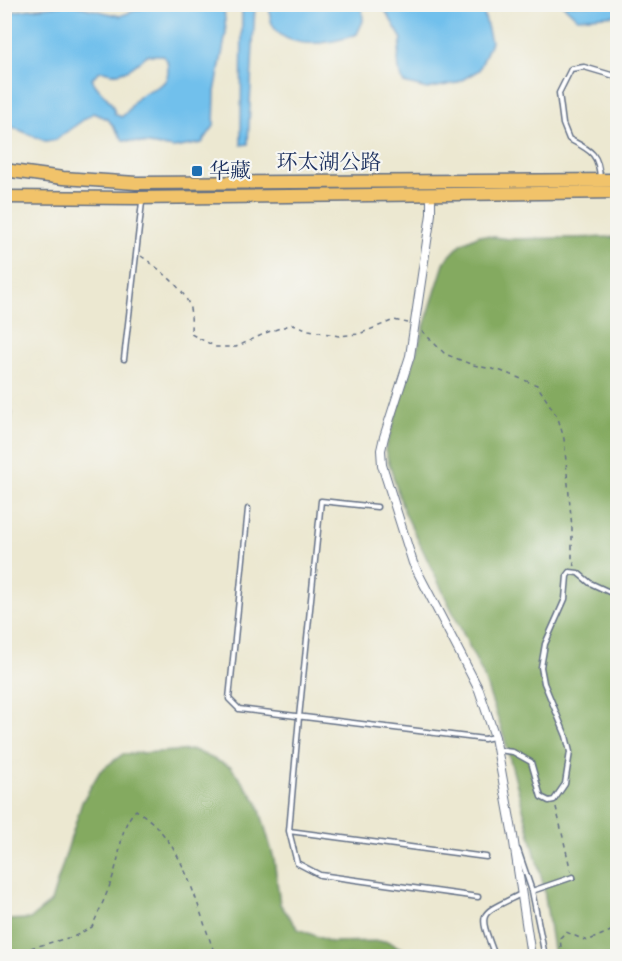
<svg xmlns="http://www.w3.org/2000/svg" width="622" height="961" font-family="'EB Garamond','Noto Serif SC',serif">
<rect width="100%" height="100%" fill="#f6f6f2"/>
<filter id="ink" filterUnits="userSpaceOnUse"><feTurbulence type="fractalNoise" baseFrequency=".0167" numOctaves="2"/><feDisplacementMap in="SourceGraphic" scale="12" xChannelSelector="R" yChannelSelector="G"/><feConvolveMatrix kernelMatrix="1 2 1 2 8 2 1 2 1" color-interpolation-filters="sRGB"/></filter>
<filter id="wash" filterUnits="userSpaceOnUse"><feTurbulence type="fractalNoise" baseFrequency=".008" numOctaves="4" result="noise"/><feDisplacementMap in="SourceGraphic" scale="24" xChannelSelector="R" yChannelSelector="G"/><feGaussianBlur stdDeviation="1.35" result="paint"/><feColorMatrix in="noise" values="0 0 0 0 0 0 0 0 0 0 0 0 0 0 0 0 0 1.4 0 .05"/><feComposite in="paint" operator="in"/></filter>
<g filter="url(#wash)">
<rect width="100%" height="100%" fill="#ece8d1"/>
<!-- forest -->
<path fill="#84aa60" stroke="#506c5f" stroke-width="1.5" d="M479,235L509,239L617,237V956H554L543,884L504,737L483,675L403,509L385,450L445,261L461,244Z
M5,411L12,412L5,457L4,411Z
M194,750L231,767L258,803L274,859L280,904L298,929L331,942L387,941L416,956H5V920L30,919L51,902L82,802L100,771L123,754Z"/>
<!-- water -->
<path fill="#71c0ec" stroke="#4678a5" stroke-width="1.5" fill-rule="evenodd" d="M69,4L120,16L150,5H221L224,8L226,33L215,92L214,126L202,143L174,148L123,140L108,119L93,113L55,140L45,141L10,126H5V17L16,11ZM147,55H161L167,60C173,92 151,84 136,99C130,106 129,113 121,117L115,114C113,98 98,93 92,79C103,64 105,75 118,73C129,71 139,63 147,55Z
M242,5H255L248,144L241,145Z
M270,5H362L363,21L357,34C326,47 265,53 270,5Z
M382,5H488L483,10L491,42L479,70L457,83L427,89L404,83C396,69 397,54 402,39Z
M563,5H617V15L577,18Z"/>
</g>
<g filter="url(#ink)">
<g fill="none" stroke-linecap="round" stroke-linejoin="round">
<defs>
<path id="service" d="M600,179C599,153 590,150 569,139L563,124L559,93L571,69L584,67L618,77
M124,359L142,202
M248,509L229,699L239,709L484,739L494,737
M498,750L513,752L531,762L541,797L549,801L554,800L565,784L570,752L566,736L544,683L541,667L545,644L565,599L567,576L570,572L578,573L590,583L618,596
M289,831L299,717L321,501L377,507
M518,850L532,891L545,956
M532,891L573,877
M478,897L320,875L297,863L289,831L486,857
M495,956C478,910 477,916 521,894"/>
<path id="minor" d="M431,195V214L410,356L384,437L381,450L382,465L413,563L479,690L495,737L513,836L531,956"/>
<path id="trunk" d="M4,170L63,178L136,183L618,180
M4,197L135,198L618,192"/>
</defs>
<!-- service casing -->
<use href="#service" stroke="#647086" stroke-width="7"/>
<!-- minor casing -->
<use href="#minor" stroke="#647086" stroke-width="10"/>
<!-- trunk casing -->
<use href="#trunk" stroke="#647086" stroke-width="15"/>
<!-- path -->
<path stroke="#647086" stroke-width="1.5" stroke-dasharray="4.5 4.5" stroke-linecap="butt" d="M617,207L618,210
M141,256C157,267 187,290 190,309C192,317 191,326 191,334L216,347H236L268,332L293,324L309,330L339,336L359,334L394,320L408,323
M422,331L445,354L473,365L501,371L537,385L558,418L564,439L572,528V559L575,566
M556,807L571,872
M5,956L12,953L75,936L92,927C101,906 112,884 117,862C122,843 121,825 136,810C183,839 195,900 213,949L224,956
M562,956L560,938L566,932L587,941L618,928"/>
<!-- service -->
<use href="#service" stroke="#fff" stroke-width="4"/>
<!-- minor -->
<use href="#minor" stroke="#fff" stroke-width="8"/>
<!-- trunk -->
<use href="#trunk" stroke="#f1c36a" stroke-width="12"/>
</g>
</g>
<!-- markers -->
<rect fill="#1f6fb2" stroke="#f6f6f2" stroke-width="2" x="191" y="165" width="12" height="12" rx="3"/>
<g text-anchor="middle" stroke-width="4.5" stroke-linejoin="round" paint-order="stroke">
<!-- street labels -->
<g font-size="21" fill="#1b2f5e" stroke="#f6f6f2">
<text x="329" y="169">环太湖公路</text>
</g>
<!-- poi labels -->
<g font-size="21" fill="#1b2f5e" stroke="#f6f6f2" text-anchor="start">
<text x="209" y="178">华藏</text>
</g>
</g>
<!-- margin -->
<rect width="622" height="961" fill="none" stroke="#f6f6f2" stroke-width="24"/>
</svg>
